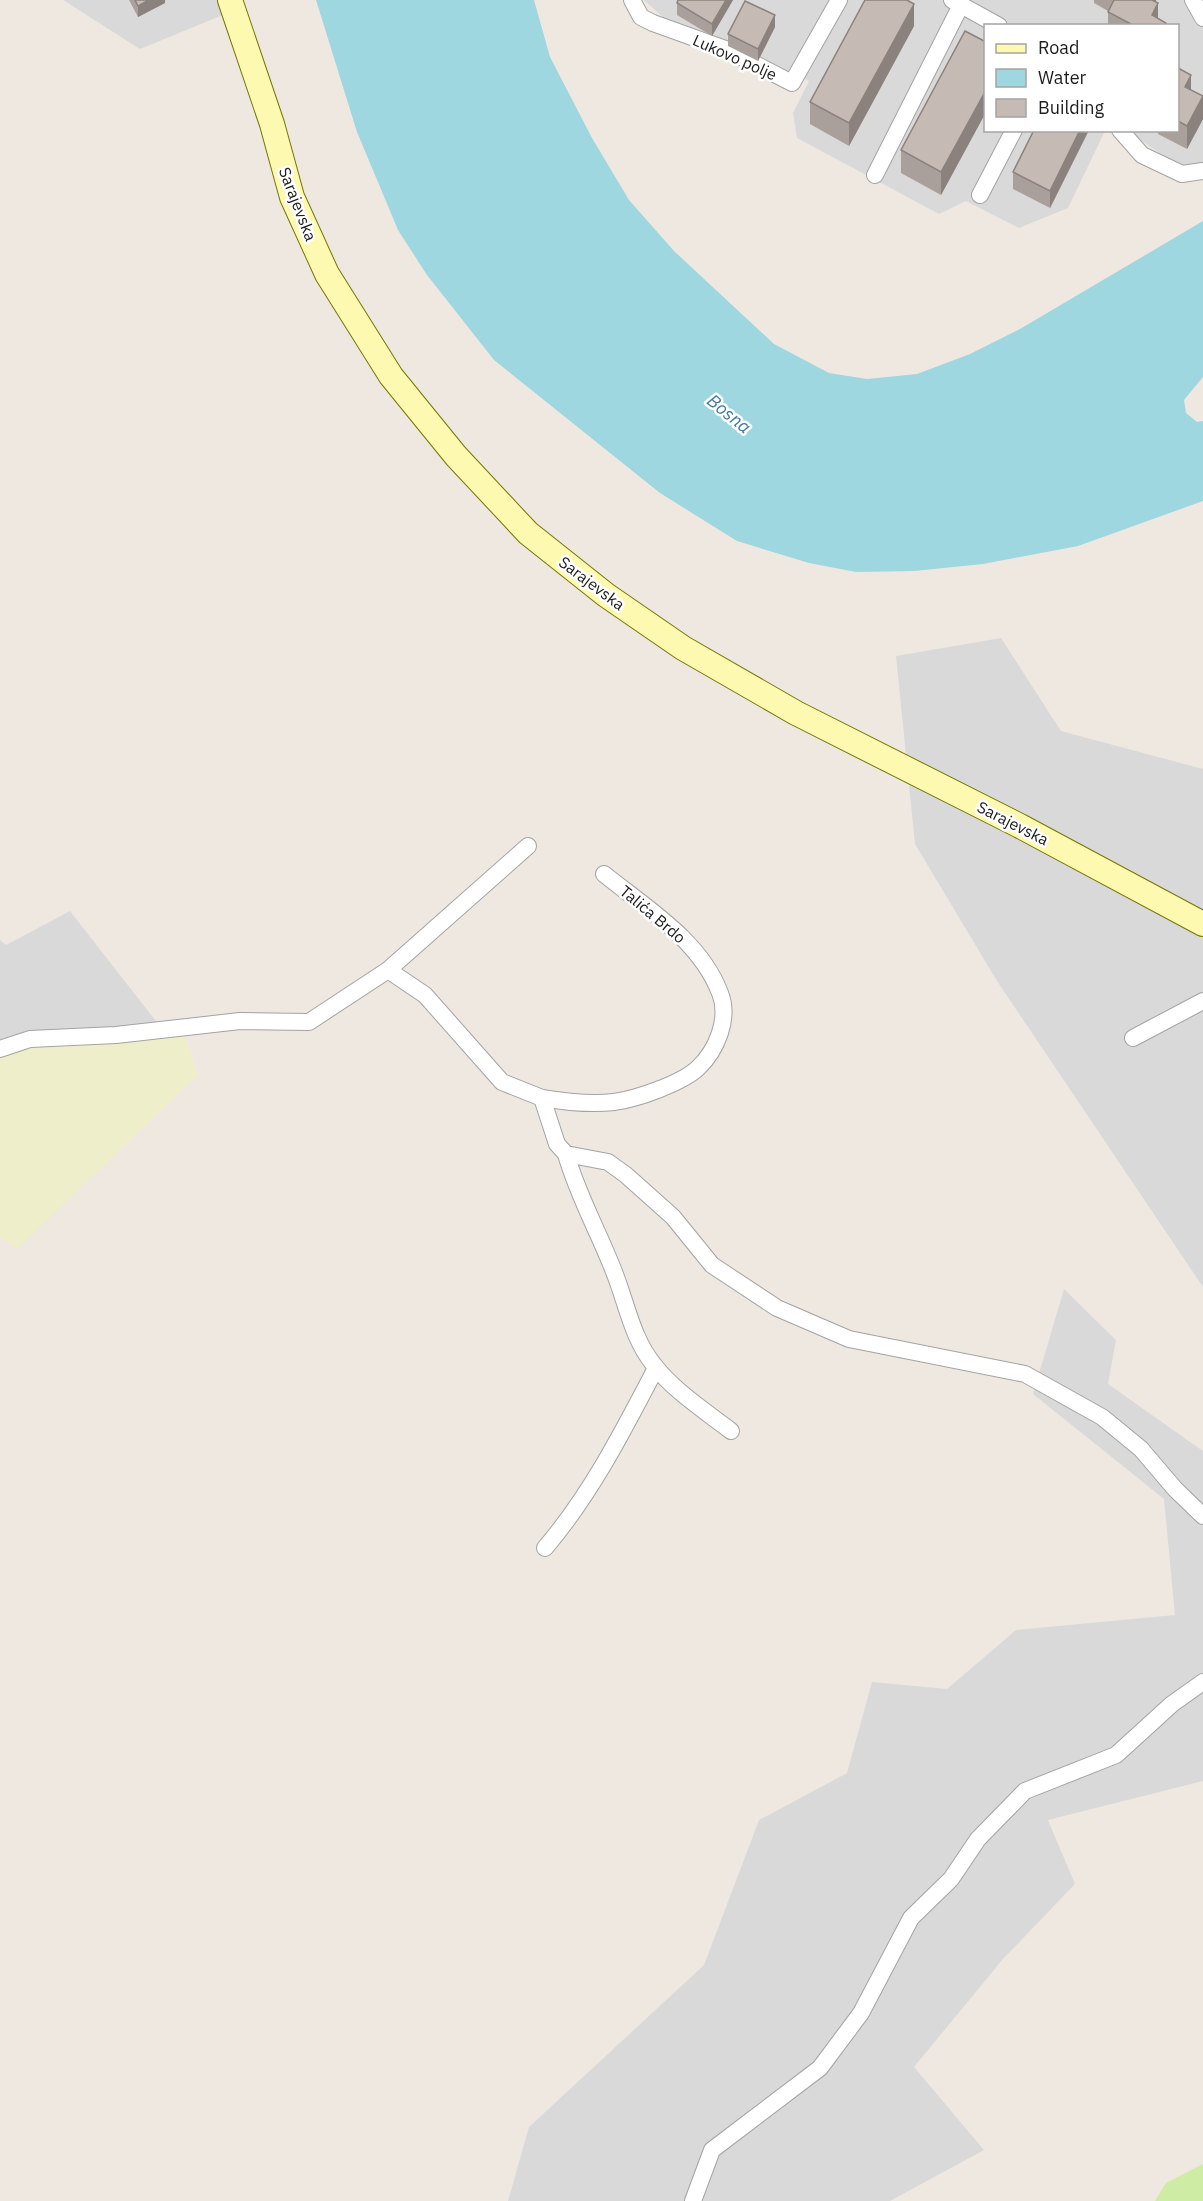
<svg xmlns="http://www.w3.org/2000/svg" width="1203" height="2201" font-family="'IBM Plex Sans',sans-serif">
<rect width="100%" height="100%" fill="#eee8e1"/>
<!-- residential -->
<path fill="#dad9d9" d="M63,0H219L223,15L140,49Z
M644,0H1203V164L1185,165L1167,158L1127,131L1178,130V26H986V130L1105,131L1068,208L1019,228L966,201L939,214L797,138L793,113L809,81L716,36L664,18Z
M1001,638L1061,731L1203,769V1287L997,981L915,844L896,656Z
M70,911L198,1075L0,1076V940L6,945Z
M1064,1289L1116,1340L1108,1384L1203,1451V1781L1048,1820L1075,1884L1003,1959L914,2067L984,2150L890,2201H508L529,2127L704,1965L759,1820L847,1773L872,1682L947,1689L1016,1630L1175,1615L1164,1499L1033,1394Z"/>
<!-- farmland -->
<path fill="#efeeca" d="M182,1026L198,1075L18,1248L0,1238V1048Z"/>
<!-- grass -->
<path fill="#ceeca3" d="M1203,2164V2201H1155L1166,2183Z"/>
<!-- water -->
<path fill="#9ed7df" d="M316,0H534L550,57L592,138L629,200L674,251L774,344L829,373L867,379L917,374L970,354L1020,329L1203,221V377L1184,400L1186,413L1197,422L1203,421V501L1078,546L983,564L914,571L856,572L809,563L737,541L660,493L494,360L427,275L398,230L357,132Z"/>
<g fill="none" stroke-linecap="round" stroke-linejoin="round">
<defs>
<path id="street" d="M632,0L641,17L653,23L728,50L792,83L839,0
M952,0L999,26
M1193,0L1203,18
M1120,130L1142,155L1182,174L1203,171
M875,175L961,5
M980,195L1014,130
M388,970L528,846
M1133,1038L1203,1001
M0,1049L30,1039L116,1035L240,1021L309,1022L388,970L425,995L502,1082L542,1098L557,1144L566,1154L608,1162L626,1175L673,1217L712,1265L777,1308L849,1339L1025,1374L1102,1417L1141,1449L1175,1489L1203,1516
M542,1098C566,1102 590,1105 614,1102C637,1099 682,1083 698,1068C717,1050 730,1018 720,993C700,940 646,908 604,874
M566,1154C578,1197 601,1236 616,1277C628,1309 633,1339 654,1365C674,1391 705,1411 731,1431
M545,1548C591,1494 623,1431 656,1368
M693,2201L712,2150L820,2068L861,2013L911,1918L951,1879L978,1839L1025,1791L1116,1755L1172,1704L1203,1682"/>
<path id="secondary" d="M230,0L272,124L292,197L327,274L391,376L456,456L528,533L606,595L683,648L796,713L1020,826L1203,924"/>
</defs>
<!-- street casing -->
<use href="#street" stroke="#a3a3a3" stroke-width="18"/>
<!-- secondary casing -->
<use href="#secondary" stroke="#757600" stroke-width="26"/>
<!-- street -->
<use href="#street" stroke="#fff" stroke-width="16"/>
<!-- secondary -->
<use href="#secondary" stroke="#fdf9b0" stroke-width="24"/>
</g>
<!-- wall -->
<path fill="#aaa09b" d="M129,0H165V3L138,17Z
M733,0L712,36L677,15V3Z
M1094,0H1156L1158,18L1166,26H1108V11L1094,3Z
M914,26L849,146L810,124V102Z
M775,27L758,61L728,46V34Z
M986,42V112L941,195L901,173V150Z
M1178,57L1179,68L1191,90L1203,119L1187,149L1158,134V130H1178Z
M1034,130H1089L1050,208L1013,189V172Z"/>
<!-- shaded-wall -->
<path fill="#8b827e" d="M149,0H165V3L138,17V6Z
M726,0H733L712,36V24Z
M1151,0H1156V8L1158,3V26H1152Z
M914,4V26L849,146V123Z
M775,15V27L758,61V49Z
M1191,75V98L1185,87Z
M986,90V112L941,195V172Z
M1203,96V119L1187,149V126Z
M1080,130H1089L1050,208V191Z"/>
<!-- building -->
<path fill="#c6bab4" stroke="#8b827e" stroke-width="1.5" d="M135,0H149L138,6Z
M678,0H726L712,24L677,3Z
M865,0H907L914,4L849,123L810,102Z
M1114,0H1152L1158,3L1152,15L1166,23L1165,26H1131V24L1108,12Z
M745,1L775,15L758,49L728,34Z
M965,31L986,42V90L941,172L901,150Z
M1178,68L1191,75L1185,87L1203,96L1187,126L1178,121Z
M1034,130H1080L1050,191L1013,172Z"/>
<g text-anchor="middle" stroke-width="5" stroke-linejoin="round" paint-order="stroke">
<!-- street labels -->
<g font-size="16" fill="#1c1c1c" stroke="#fff">
<text transform="translate(735 57) rotate(24)" y="6">Lukovo polje</text>
<text transform="translate(298 204) rotate(69)" y="6">Sarajevska</text>
<text transform="translate(592 583) rotate(37)" y="6">Sarajevska</text>
<text transform="translate(1013 823) rotate(27)" y="6">Sarajevska</text>
<text transform="translate(653 914) rotate(40)" y="6">Talića Brdo</text>
</g>
<!-- water labels -->
<g font-size="18" font-style="italic" fill="#3e79a1" stroke="#fff">
<text transform="translate(729 414) rotate(39)" y="6">Bosna</text>
</g>
</g>
<!-- legend -->
<rect x="984" y="24" width="195" height="108" fill="#ffffff" stroke="#a4a4a4" stroke-width="1.5"/>
<rect x="996" y="44" width="30" height="9" fill="#fdf9b0" stroke="#a4a4a4" stroke-width="1.5"/>
<text x="1038" y="54" font-size="18" fill="#1c1c1c">Road</text>
<rect x="996" y="69" width="30" height="18" fill="#9ed7df" stroke="#a4a4a4" stroke-width="1.5"/>
<text x="1038" y="84" font-size="18" fill="#1c1c1c">Water</text>
<rect x="996" y="99" width="30" height="18" fill="#c6bab4" stroke="#a4a4a4" stroke-width="1.5"/>
<text x="1038" y="114" font-size="18" fill="#1c1c1c">Building</text>
</svg>
